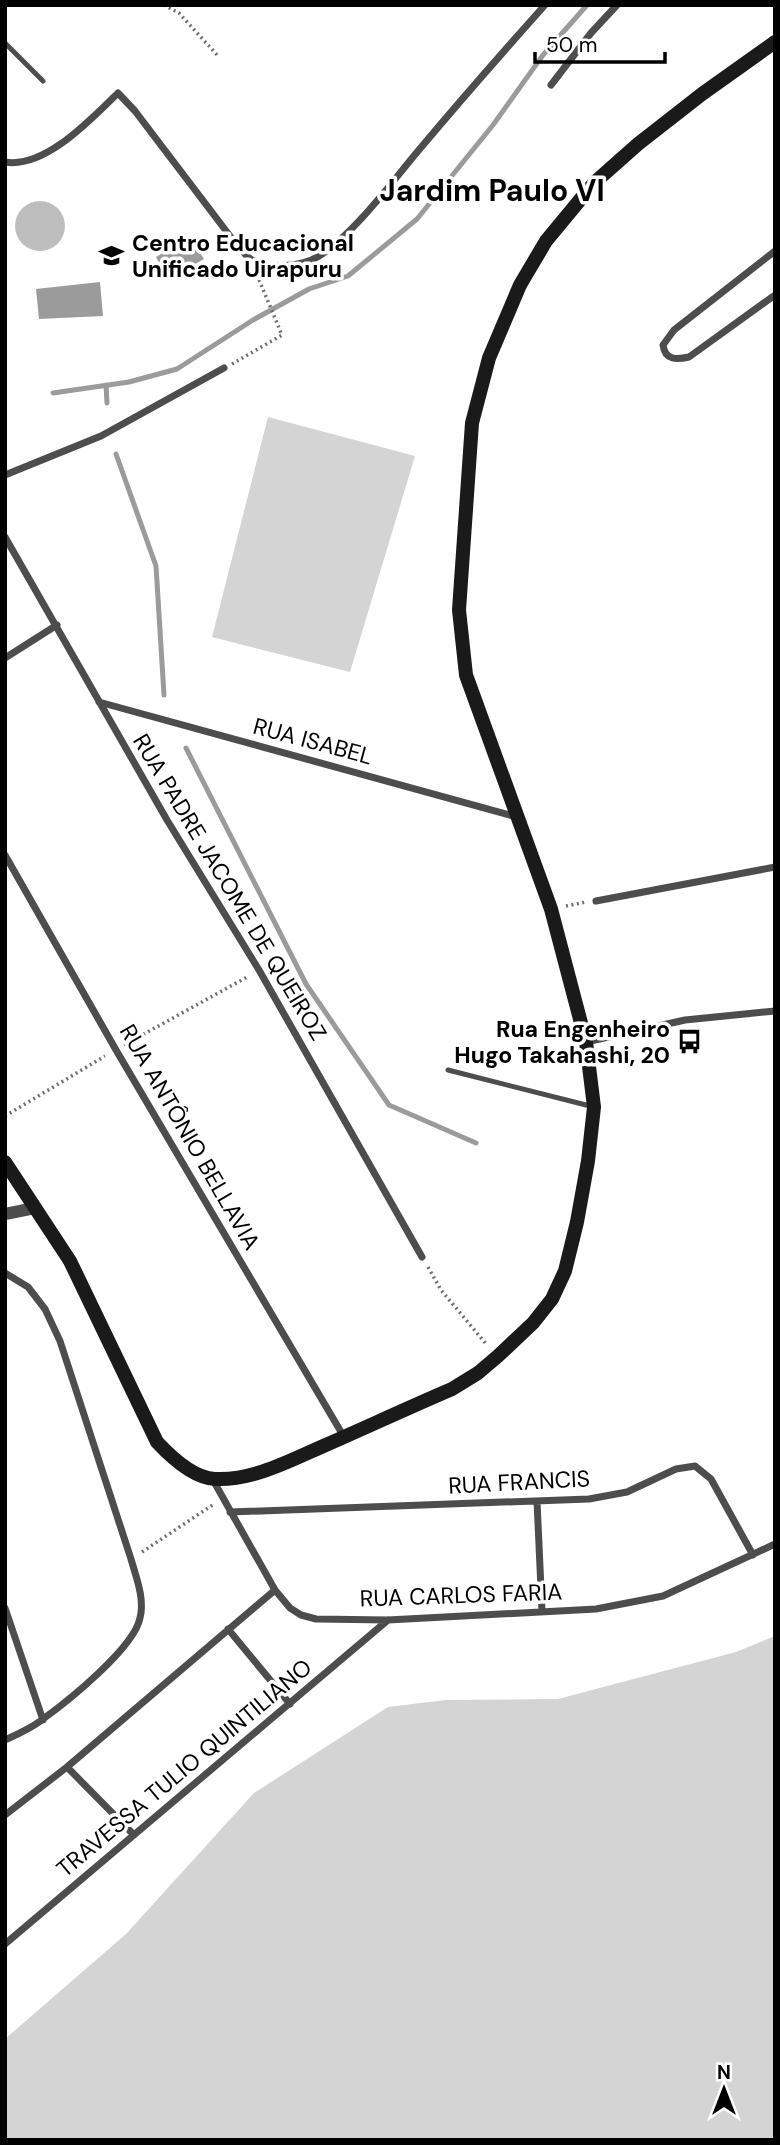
<svg xmlns="http://www.w3.org/2000/svg" width="780" height="2145" font-family="'DM Sans',sans-serif">
<rect width="100%" height="100%" fill="#fff"/>
<!-- green -->
<path fill="#d4d4d4" d="M268,417L415,456L350,672L212,637Z
M775,1636V2140H5V2039L126,1934L254,1793L388,1707L446,1700L558,1699L736,1652Z"/>
<!-- water -->
<path fill="#9b9b9b" d="M190,237L204,259L190,267L176,262L163,270L156,257Z
M100,282L103,316L39,319L36,289Z"/>
<g fill="none" stroke-linecap="round" stroke-linejoin="round">
<!-- stream -->
<path stroke="#9b9b9b" stroke-width="5" d="M106,385L107,403
M53,393L129,382L177,369L253,320L309,289L348,276L417,219L493,125L543,55L587,5
M116,454L156,566L164,695
M186,748L306,984L389,1105L476,1143"/>
</g>
<!-- building -->
<path fill="#bdbdbd" d="M15 226a25 25 0 1 1 50 0a25 25 0 1 1-50 0Z"/>
<g fill="none" stroke-linecap="round" stroke-linejoin="round">
<!-- path -->
<path stroke="#6f6f6f" stroke-width="3.5" stroke-dasharray="2 3.5" stroke-linecap="butt" d="M164,5L179,13L219,57
M232,364L282,335L257,275
M566,906L586,902
M124,1045L249,976
M5,1116L105,1056
M428,1267L441,1290L487,1345
M142,1552L214,1504"/>
<!-- service -->
<path stroke="#4d4d4d" stroke-width="5" d="M5,43L43,81
M448,1070L594,1107"/>
<!-- minor -->
<path stroke="#4d4d4d" stroke-width="7" d="M551,85L591,33L617,5
M5,162C45,169 91,119 118,93L135,111L233,240C239,246 245,256 252,260C268,270 304,266 319,256C353,235 392,182 418,151C460,101 502,53 545,5
M775,251L674,330L663,345C665,360 676,360 689,357L775,295
M5,475L101,436L224,368
M5,537L167,820L259,970L422,1257
M5,658L57,625
M99,702L517,817
M5,855L116,1050L344,1437
M596,901L775,867
M586,1042L685,1020L775,1011
M5,1273L28,1287L45,1309L60,1341L131,1559C136,1577 145,1599 140,1618C134,1648 68,1701 43,1719C32,1728 18,1734 5,1740
M213,1480L275,1590L290,1608L301,1615L316,1619L388,1620L596,1609L663,1596L775,1544
M537,1501L542,1611
M230,1512L589,1499L627,1492L676,1469L695,1466L711,1479L753,1555
M5,1608L43,1720
M228,1629L290,1704
M67,1767L134,1835
M5,1815L67,1767L275,1590
M5,1944L388,1620"/>
<!-- tertiary -->
<path stroke="#4d4d4d" stroke-width="12" d="M5,1214L35,1208"/>
<!-- secondary -->
<path stroke="#1a1a1a" stroke-width="14" d="M5,1162L70,1261L157,1442C171,1457 193,1478 215,1479C254,1481 293,1459 328,1444C369,1426 410,1407 452,1389L478,1373L498,1356L533,1323L552,1299L565,1271L577,1222L588,1161L594,1107L586,1042L551,909L466,675L459,610L472,423L489,358L520,285L546,241L594,183L638,144L702,94L775,42"/>
</g>
<!-- icons -->
<defs>
<symbol id="school-bare" viewBox="-9 -9 18 18"><path d="M0-5L7-2L0 1L-7-2ZM-4 1L0 2.5L4 1V4Q0 6-4 4Z" fill="#000" stroke="#fff" stroke-width="2.5" paint-order="stroke"/></symbol>
<symbol id="bus-bare" viewBox="-9 -9 18 18"><path d="M-5-6H5V4H4V6H2V4H-2V6H-4V4H-5ZM-3.5-4V0h7V-4ZM-3.5 1.2v1.5H-2V1.2ZM2 1.2v1.5H3.5V1.2Z" fill="#000" stroke="#fff" stroke-width="2.5" paint-order="stroke"/></symbol>
</defs>
<g fill-rule="evenodd">
<use href="#school-bare" x="94" y="238" width="35" height="35"/>
<use href="#bus-bare" x="672" y="1024" width="35" height="35"/>
</g>
<g text-anchor="middle" stroke-width="7" stroke-linejoin="round" paint-order="stroke">
<!-- poi labels -->
<g font-size="23" font-weight="bold" fill="#000" stroke="#fff" text-anchor="start">
<text x="132" y="251">Centro Educacional<tspan x="132" dy="26">Unificado Uirapuru</tspan></text>
<text x="670" y="1037" text-anchor="end">Rua Engenheiro<tspan x="670" dy="26">Hugo Takahashi, 20</tspan></text>
</g>
<!-- street labels -->
<g font-size="23" fill="#000" stroke="#fff">
<text transform="translate(313 741) rotate(15)" y="8">RUA ISABEL</text>
<text transform="translate(230 887) rotate(59)" y="8">RUA PADRE JACOME DE QUEIROZ</text>
<text transform="translate(190 1137) rotate(60)" y="8">RUA ANTÔNIO BELLAVIA</text>
<text transform="translate(519 1482) rotate(-3)" y="8">RUA FRANCIS</text>
<text transform="translate(461 1595) rotate(-2)" y="8">RUA CARLOS FARIA</text>
<text transform="translate(184 1768) rotate(-40)" y="8">TRAVESSA TULIO QUINTILIANO</text>
</g>
<!-- district labels -->
<g font-size="30" font-weight="bold" fill="#000" stroke="#fff">
<text x="492" y="201">Jardim Paulo VI</text>
</g>
</g>
<!-- border -->
<rect width="780" height="2145" fill="none" stroke="#000000" stroke-width="14"/>
<!-- north arrow -->
<g transform="translate(724 2089)" stroke="#ffffff" stroke-width="5" paint-order="stroke">
<path d="M0-5L12 26L0 18L-12 26Z" fill="#000000"/>
<text y="-10" font-size="19" font-weight="bold" text-anchor="middle" fill="#000000">N</text>
</g>
<!-- scale -->
<path d="M535 52v10h130v-10" fill="none" stroke="#000000" stroke-width="3.5"/>
<text x="546" y="52" font-size="21" fill="#000000" stroke="#ffffff" stroke-width="5" paint-order="stroke">50 m</text>
</svg>
